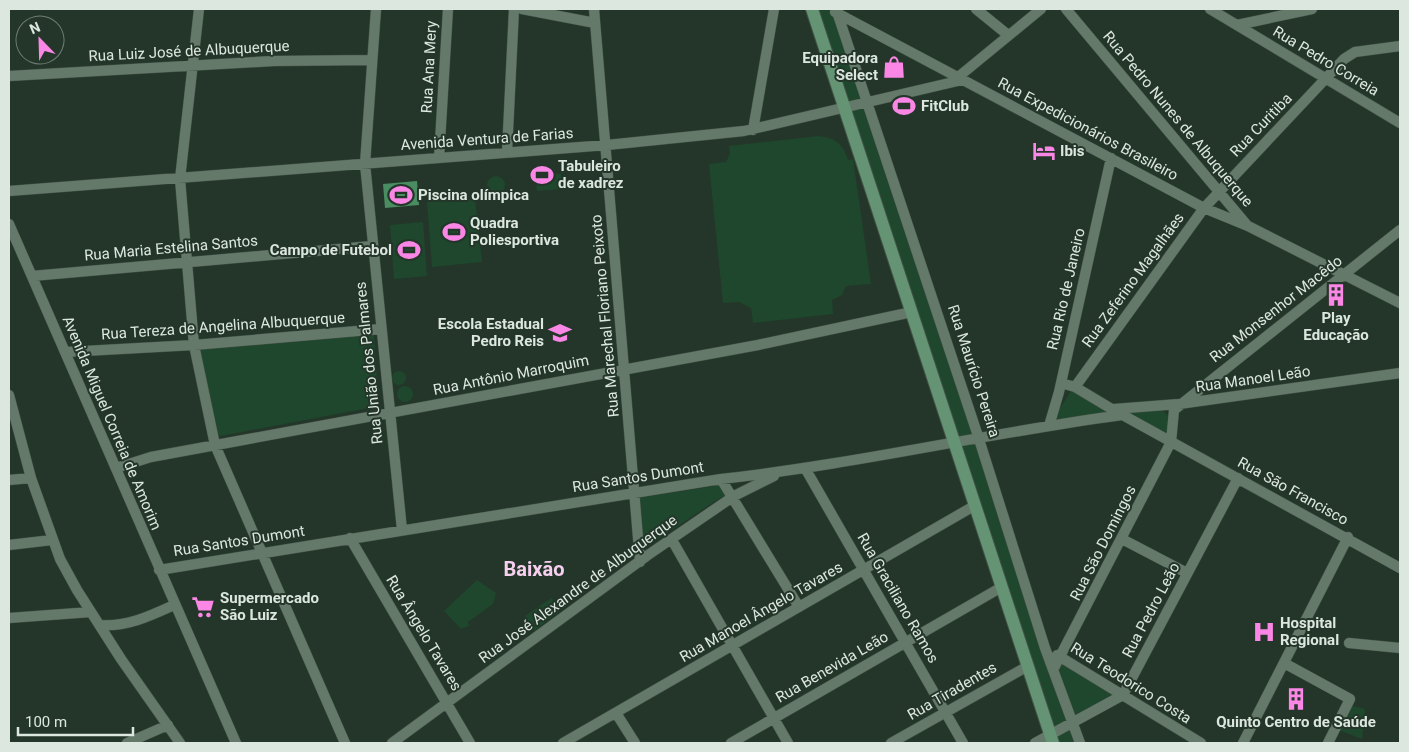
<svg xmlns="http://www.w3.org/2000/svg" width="1409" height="752" font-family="Roboto,sans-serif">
<rect width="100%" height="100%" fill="#243629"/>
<!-- green -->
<path fill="#1e472d" d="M812,9H836L1053,670L1061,657L1123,695L1072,723L1080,743H1053Z
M819,136C835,138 843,143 848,160L853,159L871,284L846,286L842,295L832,300L833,314L753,323L751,308L739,302L723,303L709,164L726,162L730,154L729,146Z
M551,174H561L563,189L537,191L536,184L552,183Z
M487 185a9 9 0 1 1 18 0a9 9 0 1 1-18 0Z
M475,199L482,262L432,267L427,202Z
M423,222L427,276L394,279L390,225Z
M374,335L379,406L215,437L199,350Z
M392 378a7 7 0 1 1 14 0a7 7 0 1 1-14 0Z
M397 394a8 8 0 1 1 16 0a8 8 0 1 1-16 0Z
M1072,390L1106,412L1051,421Z
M1118,411H1163L1168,415L1167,436Z
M721,485L727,495L715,501L644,549L638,498Z
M477,580L496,593L493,604L468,622L469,626L461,629L444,611Z
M551,598L561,610L534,631L525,616Z
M1349,705L1365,709L1362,739L1339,730Z"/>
<!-- water -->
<path fill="#4a8d62" d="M417,181L419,205L385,208L383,184Z"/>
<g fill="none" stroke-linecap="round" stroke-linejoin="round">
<defs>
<path id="minor" d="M199,9L180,179L194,345L215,445L345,743
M376,9L365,164L402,530
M522,9L595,23
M594,9L640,562
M836,9L978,436L1045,648L1080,743
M976,9L1008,35
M1066,9L1246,224
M1210,9L1400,123
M835,12L1204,208L1248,226L1400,303
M1237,25L1312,9
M9,76L274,61L371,60
M957,78L1041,9
M753,130L774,9
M507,152L514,9
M439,158L448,9
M9,191L607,145L744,131L962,80
M9,224L236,743
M32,276L372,246
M66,352L194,345L381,329
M1061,383L1075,387L1110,408L1400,568
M1075,387L1204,208L1344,59L1355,52L1400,46
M9,395L31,478L60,559L77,590L121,659L180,743
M1114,409L1179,404L1400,373
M1049,426L1059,392L1111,158
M116,468L151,457L758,345L912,312
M805,468L963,743
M721,479L799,607
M9,480L31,478
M350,538L470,743
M1122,539L1187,573
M672,540L788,743
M9,545L52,540
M159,570L721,479C856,464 988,433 1122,415
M9,618L91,612
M100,625C127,627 150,616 174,605
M1349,643L1400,648
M1057,655L1201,743
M1284,663L1350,699L1328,743
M1053,670L1171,442L1174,410L1400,230
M616,713L635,743
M127,743L168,725
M392,743L648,555L734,496L774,476
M563,743L974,506
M731,743L1000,588
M891,743L1028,666
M1035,743L1123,695L1238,478
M1243,743L1348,537"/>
<path id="major" d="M812,9L1053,743"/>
</defs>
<!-- minor casing -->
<use href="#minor" stroke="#425247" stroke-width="11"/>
<!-- major casing -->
<use href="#major" stroke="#425247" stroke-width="14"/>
<!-- minor -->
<use href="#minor" stroke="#65796a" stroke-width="10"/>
<!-- major -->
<use href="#major" stroke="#649473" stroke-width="12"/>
</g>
<!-- icons -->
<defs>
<symbol id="shop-bare" viewBox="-9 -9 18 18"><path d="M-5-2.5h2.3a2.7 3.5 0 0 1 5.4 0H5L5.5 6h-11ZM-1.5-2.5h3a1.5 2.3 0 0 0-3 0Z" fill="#fa87e6" stroke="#243629" stroke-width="2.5" paint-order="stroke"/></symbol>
<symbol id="stadium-bare" viewBox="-9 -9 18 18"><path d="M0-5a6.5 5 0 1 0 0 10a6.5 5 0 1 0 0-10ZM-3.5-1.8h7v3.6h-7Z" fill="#fa87e6" stroke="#243629" stroke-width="2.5" paint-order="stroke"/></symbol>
<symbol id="hotel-bare" viewBox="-9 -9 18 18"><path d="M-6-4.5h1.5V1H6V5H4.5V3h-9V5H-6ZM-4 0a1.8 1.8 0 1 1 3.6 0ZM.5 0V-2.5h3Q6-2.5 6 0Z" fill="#fa87e6" stroke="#243629" stroke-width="2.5" paint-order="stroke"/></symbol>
<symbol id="building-bare" viewBox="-9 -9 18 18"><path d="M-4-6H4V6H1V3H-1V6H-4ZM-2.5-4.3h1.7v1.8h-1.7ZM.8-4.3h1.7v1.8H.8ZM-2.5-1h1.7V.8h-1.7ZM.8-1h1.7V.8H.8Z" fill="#fa87e6" stroke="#243629" stroke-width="2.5" paint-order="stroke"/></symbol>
<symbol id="school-bare" viewBox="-9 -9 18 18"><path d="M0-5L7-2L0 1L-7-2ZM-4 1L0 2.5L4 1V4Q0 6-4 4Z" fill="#fa87e6" stroke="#243629" stroke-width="2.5" paint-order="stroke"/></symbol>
<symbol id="supermarket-bare" viewBox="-9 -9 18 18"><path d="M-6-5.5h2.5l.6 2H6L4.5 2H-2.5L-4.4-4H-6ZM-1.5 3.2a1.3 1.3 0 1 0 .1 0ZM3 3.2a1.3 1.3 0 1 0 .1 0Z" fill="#fa87e6" stroke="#243629" stroke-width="2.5" paint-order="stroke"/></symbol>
<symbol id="hospital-bare" viewBox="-9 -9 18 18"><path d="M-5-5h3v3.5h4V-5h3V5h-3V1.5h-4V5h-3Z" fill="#fa87e6" stroke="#243629" stroke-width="2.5" paint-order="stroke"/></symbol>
</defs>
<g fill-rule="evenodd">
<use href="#shop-bare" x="878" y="51" width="32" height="32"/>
<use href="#stadium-bare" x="888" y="90" width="32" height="32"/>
<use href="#hotel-bare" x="1028" y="135" width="32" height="32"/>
<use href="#stadium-bare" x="526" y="159" width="32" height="32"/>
<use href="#stadium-bare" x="385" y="179" width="32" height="32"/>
<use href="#stadium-bare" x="438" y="216" width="32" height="32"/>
<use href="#stadium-bare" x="393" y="234" width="32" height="32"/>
<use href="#building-bare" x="1320" y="279" width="32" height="32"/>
<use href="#school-bare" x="544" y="317" width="32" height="32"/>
<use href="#supermarket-bare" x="187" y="591" width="32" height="32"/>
<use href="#hospital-bare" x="1248" y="616" width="32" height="32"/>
<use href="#building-bare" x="1280" y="683" width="32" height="32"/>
</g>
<g text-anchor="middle" stroke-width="4" stroke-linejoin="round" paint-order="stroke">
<!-- street labels -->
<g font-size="15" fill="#dce7df" stroke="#243629">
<text transform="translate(189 51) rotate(-3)" y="5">Rua Luiz José de Albuquerque</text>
<text transform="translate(1326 61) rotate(31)" y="5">Rua Pedro Correia</text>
<text transform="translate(429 67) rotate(-87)" y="5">Rua Ana Mery</text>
<text transform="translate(1178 119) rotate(50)" y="5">Rua Pedro Nunes de Albuquerque</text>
<text transform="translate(1261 125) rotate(-46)" y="5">Rua Curitiba</text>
<text transform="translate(1088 129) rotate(28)" y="5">Rua Expedicionários Brasileiro</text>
<text transform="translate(487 139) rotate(-4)" y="5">Avenida Ventura de Farias</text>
<text transform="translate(171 248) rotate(-5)" y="5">Rua Maria Estelina Santos</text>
<text transform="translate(1133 280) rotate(-54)" y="5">Rua Zeferino Magalhães</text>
<text transform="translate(1066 289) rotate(-77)" y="5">Rua Rio de Janeiro</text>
<text transform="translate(1276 309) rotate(-38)" y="5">Rua Monsenhor Macêdo</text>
<text transform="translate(605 316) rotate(-95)" y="5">Rua Marechal Floriano Peixoto</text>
<text transform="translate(223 326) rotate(-4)" y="5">Rua Tereza de Angelina Albuquerque</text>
<text transform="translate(369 363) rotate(-96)" y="5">Rua União dos Palmares</text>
<text transform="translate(974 371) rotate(72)" y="5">Rua Maurício Pereira</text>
<text transform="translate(511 375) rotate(-11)" y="5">Rua Antônio Marroquim</text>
<text transform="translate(1253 379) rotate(-8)" y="5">Rua Manoel Leão</text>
<text transform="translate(112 423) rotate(67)" y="5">Avenida Miguel Correia de Amorim</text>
<text transform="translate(638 477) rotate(-9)" y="5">Rua Santos Dumont</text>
<text transform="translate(1293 491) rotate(29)" y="5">Rua São Francisco</text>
<text transform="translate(239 541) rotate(-9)" y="5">Rua Santos Dumont</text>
<text transform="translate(1103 543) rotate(-63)" y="5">Rua São Domingos</text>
<text transform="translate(578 589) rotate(-36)" y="5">Rua José Alexandre de Albuquerque</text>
<text transform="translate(898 598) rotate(60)" y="5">Rua Graciliano Ramos</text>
<text transform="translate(1151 610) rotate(-62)" y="5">Rua Pedro Leão</text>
<text transform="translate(761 612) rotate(-30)" y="5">Rua Manoel Ângelo Tavares</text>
<text transform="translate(424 633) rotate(59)" y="5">Rua Ângelo Tavares</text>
<text transform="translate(832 667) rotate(-30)" y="5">Rua Benevida Leão</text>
<text transform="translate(1131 683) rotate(32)" y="5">Rua Teodorico Costa</text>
<text transform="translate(952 691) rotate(-30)" y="5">Rua Tiradentes</text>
</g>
<!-- poi labels -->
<g font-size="15" font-weight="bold" fill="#dce7df" stroke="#243629" text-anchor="start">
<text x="878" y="63" text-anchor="end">Equipadora<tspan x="878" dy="17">Select</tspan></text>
<text x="921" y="111">FitClub</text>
<text x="1060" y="156">Ibis</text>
<text x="558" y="171">Tabuleiro<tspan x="558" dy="17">de xadrez</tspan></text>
<text x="418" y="200">Piscina olímpica</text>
<text x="470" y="228">Quadra<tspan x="470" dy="17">Poliesportiva</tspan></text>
<text x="392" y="255" text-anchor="end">Campo de Futebol</text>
<text x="1336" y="323" text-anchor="middle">Play<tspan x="1336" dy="17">Educação</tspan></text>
<text x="544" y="329" text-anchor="end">Escola Estadual<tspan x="544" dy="17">Pedro Reis</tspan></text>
<text x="220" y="603">Supermercado<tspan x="220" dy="17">São Luiz</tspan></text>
<text x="1280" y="628">Hospital<tspan x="1280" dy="17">Regional</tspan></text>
<text x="1296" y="727" text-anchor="middle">Quinto Centro de Saúde</text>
</g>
<!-- district labels -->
<g font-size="20" font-weight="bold" fill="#f8d0ef" stroke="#243629">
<text x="534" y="576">Baixão</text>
</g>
</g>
<!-- border -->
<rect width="1409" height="752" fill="none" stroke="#dce7df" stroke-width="20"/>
<!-- north arrow -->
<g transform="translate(40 40) rotate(337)"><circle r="24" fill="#243629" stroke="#6e7d72"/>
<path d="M0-4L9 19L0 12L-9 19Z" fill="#fa87e6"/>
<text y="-8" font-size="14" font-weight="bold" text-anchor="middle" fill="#dce7df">N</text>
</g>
<!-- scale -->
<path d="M18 727v8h115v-8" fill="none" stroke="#dce7df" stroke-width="2.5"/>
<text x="25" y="727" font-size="15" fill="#dce7df" stroke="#243629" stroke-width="4" paint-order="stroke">100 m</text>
</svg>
